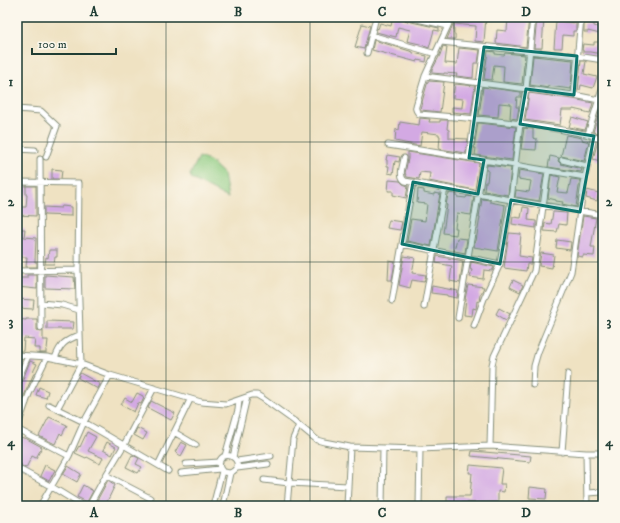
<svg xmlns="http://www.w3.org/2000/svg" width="620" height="523" font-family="'IM FELL DW Pica',serif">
<rect width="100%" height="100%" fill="#fbf7ec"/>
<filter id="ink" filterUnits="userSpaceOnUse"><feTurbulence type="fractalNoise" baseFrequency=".025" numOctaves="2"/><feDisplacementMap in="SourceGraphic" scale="8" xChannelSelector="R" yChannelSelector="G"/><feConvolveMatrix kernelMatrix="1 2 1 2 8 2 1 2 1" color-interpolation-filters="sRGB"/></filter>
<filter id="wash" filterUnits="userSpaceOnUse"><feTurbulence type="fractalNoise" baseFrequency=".012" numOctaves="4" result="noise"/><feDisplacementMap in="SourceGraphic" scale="16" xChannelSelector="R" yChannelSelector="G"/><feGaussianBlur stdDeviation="0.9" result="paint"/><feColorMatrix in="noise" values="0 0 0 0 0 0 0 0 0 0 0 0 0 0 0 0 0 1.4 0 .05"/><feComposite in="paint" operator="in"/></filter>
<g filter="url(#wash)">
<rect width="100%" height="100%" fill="#efe2c2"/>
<!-- green -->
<path fill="#8fcc82" stroke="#57845b" d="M199,157L210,161L224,174L228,198L192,179L190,175Z"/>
<g id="blocks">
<!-- building -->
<path fill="#d3a9e3" d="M393,17H402L401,19L407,21L439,28V31L434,30L429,48L424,46V45L407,41L410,30L398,27L396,37L376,32L377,28L378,29L380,23L391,26Z
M456,17H486L484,42L475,41L476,26L454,24V34H455V39H447Z
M508,17H529L526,47L496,43L497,30L507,31Z
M537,18H544L542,48H534Z
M556,21L576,23V31H573V36L563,35L562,48H554Z
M584,23L594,24V26L603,28V54L590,52H583V50H582L583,44L594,45V42H599L600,34L588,31V32H584Z
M362,24L370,26L364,49L355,47Z
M374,40L413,52V53L427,56L426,62L418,60L417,62L372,50Z
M443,46L447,47L445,63L457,64L459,48L480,50L478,63H474L473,78L456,76L457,74L444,73V74L432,73V70L440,55Z
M488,51L495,52V54L504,55L505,53L525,55L522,84L503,82L504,66H503L494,65L492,80L484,79Z
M533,56L573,60L571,89L548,86V88L530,85Z
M581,61H586L584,74L597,77L593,88L581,85L580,90H578Z
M428,81L444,82L440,112L421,110L420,109Z
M455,84L475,86L471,114L452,112V107L462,108V107L463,99L453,98Z
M483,87L521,92V97H517L516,107H519L517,119L510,118L511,104L499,103L498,117L479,115Z
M529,93L573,99L593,103L590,113L573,109V110H562L560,125L525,120Z
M601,106L603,107V134L593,132Z
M572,117L588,122L585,130L569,127Z
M420,118L430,119L429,122H440V120H448L447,129L449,130V138L468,139L466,153L439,149L440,136H439V134L422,132L420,146L395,141L396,129L399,130L400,122L419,125Z
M478,123L516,127L512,160L475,155L476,148H474Z
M524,128L533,129V138L537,139L536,150L521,149Z
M566,135L582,138V140L589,142L584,161L561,156Z
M598,141L603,142V152L600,161L593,159Z
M408,152L479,163L478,169L475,190L429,181L430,173L420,172L419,179L407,177L405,173L408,159Z
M387,155L400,157L399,162L395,161L393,174L388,173L389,166H387V160H386Z
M550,156L559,158L558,161L561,164L582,169L581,172L548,167Z
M487,165L511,168L508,195L484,191L485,182H487L488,172V170H486Z
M52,169L62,170L61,179H52Z
M519,170L544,174L539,201L515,197L516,190L529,192L531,181L518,179Z
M551,175L560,177L557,192L568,193L571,179L580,180L576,207L562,204L563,202L556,201V200L548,198Z
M389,180L400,181L403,184L408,186L406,198L393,195V191H388Z
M26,186H36V216L17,215V207H26L27,195H26Z
M418,189L424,190V193L434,195V193L440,194L431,246L407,241L411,219L425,221L427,204L417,203Z
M587,190L599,193L597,201L586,198Z
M449,193L457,194V197L466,198L467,196L474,197L471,215L457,213L455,228H457L456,235L443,233L447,205H446L448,195H449Z
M482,199L490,200V202L505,205L498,251L474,247L475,240L476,241L480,217H479Z
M62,206L71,207V216L44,215V207L61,208Z
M523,207L529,208L528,220L536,221V228L512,224L513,217L521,218Z
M553,212L567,213L566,225L559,224L557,232L544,231L545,223L551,224Z
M583,216L596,218L591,247H595L594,256L583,255V257L577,256Z
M389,220L402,222L400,230L387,228Z
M17,229H25L24,237L36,238L35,262H37V267H26L27,257H17Z
M509,233L521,234L519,256L532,258L531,264H527L526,271L504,268Z
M457,238L467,239L465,253L454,251Z
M557,240L571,242L570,250L556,248Z
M49,250H57V257H55L54,264H45L46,257L48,258Z
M541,253L554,255L552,268L539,266Z
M404,256L415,258L412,273L426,275L424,282L412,280L410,288L399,285Z
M437,256L463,261L460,283L450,281L452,266L436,263Z
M389,261L395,262L392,280H388Z
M471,262L494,267L492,271L484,270L483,279L470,277L472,270L470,269Z
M27,275H37V289L17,287V278H27Z
M45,275L74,277L75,289L45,288Z
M513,280L523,285L520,292L510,287Z
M468,285L484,287L481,294H480L479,302L477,301L476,309L473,308L472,316L464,315L466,299H465Z
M432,286L458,291L457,298L447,296V295L431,293Z
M17,299L34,300L33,309L17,308Z
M499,308L510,314L506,320L496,314Z
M17,319L26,320V319H37V330L41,332L43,331V340H48L47,349H46V353H40V348H34L35,339L24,338L23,351H19L20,338H17Z
M47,321L74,322L73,329H47Z
M30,361L37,364L33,372L34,373L23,398L17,396V387L21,384Z
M80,373L100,384L98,389L78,378Z
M39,387L48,391L46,398L36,395Z
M137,393L143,396V397L144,398L141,404L138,403L134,412L121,405L125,398L132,402Z
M151,401L175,413L171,420L148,408Z
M49,417L67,425L62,435L60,433L55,444L39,436Z
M137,428L147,433L143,440L134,435Z
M87,432L96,437L88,451L103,458L100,464L87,457L86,458L75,453L79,446L80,447Z
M20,437L27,439L42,447L36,458L32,456L26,468L21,466L22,465L17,464V449Z
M107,442L116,447L112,455L103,450Z
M181,442L187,445L181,456L175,452Z
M472,451L531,456L530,462L471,456Z
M132,455L139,458L136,464L142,467L138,473L126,467Z
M45,465L55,470L49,481L40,476Z
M470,465L502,468L500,484H505L504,492L498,491V502L447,503V496H470L472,473H469Z
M68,466L81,474L77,482L63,474Z
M108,480L115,485L105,506H94Z
M83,485L93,491L87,502L77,497Z
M530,487L547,489L546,499L529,498Z"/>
</g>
</g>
<g filter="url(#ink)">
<use href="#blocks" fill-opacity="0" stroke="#87907b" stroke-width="1"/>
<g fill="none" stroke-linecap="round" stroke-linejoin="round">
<defs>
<path id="minor" d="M408,17L448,26
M452,17L425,76L416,106C415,109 416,111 419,114C481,119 543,124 603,138
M562,17L601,21
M371,35L436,54
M441,42L577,56L603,60
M367,53L376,17
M425,76L574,95L599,100
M574,95L581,17
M17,109L41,111L57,126L46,157
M588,134L603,86
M388,145L515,165L585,177
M17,149L35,150
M404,158C403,166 398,176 405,181L511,200L603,215
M469,158L484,47
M40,159L41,328
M562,160L587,166
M17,182L79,183L78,270L81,364L57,409
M402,244L500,264
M17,271L78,270
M392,301L413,182
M41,303L62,305L79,310
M424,307L445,188
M458,318L484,160
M474,326L485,296L500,264L511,200L520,124L526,89L533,17
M17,355L47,357L67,361L81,364L110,375L201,402L226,404L252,395H257L262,398L294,421L317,440L324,442L350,447L420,449L490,446L586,453H603
M55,358C61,343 65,341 79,335
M17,382L28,356
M533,385L534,366L538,352L571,272L585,177L594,136
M17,400L26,403
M49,405L84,422L168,471
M17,428L29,394L47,357
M17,429L69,456
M174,432L196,445
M490,446L492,365L494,356L534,271L548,171
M562,452L568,374
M586,453L587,506
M225,456L238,410L239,400
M233,457L247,397
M237,461L271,456
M186,464L220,462
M158,465L190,400
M237,468L268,464
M17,469H19L52,487L83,506
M181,473L220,469
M106,475L150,498
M264,480L289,483L348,486
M587,493L603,492
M40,506L69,456L84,422L110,375
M89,506L106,475L124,445L154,388
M213,506L222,471
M223,506L230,473C248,465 228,447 220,460C218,465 220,469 223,472L230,473
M287,506L293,439L299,425
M347,506L350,447
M382,506L383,448
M419,506L420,449"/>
</defs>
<!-- minor casing -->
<use href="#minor" stroke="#87907b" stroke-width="7"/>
<!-- minor -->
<use href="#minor" stroke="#fff" stroke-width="5"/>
</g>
</g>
<!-- marked area -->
<path fill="#0f766e" fill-opacity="0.2" stroke="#0f766e" stroke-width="3" stroke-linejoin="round" d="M484,47L577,56L574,95L526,89L520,124L594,136L580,212L511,200L500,264L402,244L413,182L478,194L484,160L469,158Z"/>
<!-- grid -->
<path fill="none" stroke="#1f3d34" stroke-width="1" stroke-opacity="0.55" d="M166,17V506M310,17V506M454,17V506M17,142H603M17,262H603M17,381H603"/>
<!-- margin -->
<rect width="620" height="523" fill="none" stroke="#fbf7ec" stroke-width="44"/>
<!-- scale -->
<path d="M32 48v6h84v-6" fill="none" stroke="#1f3d34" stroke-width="2"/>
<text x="38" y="48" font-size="12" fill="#1f3d34" stroke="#fbf7ec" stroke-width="3" paint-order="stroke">100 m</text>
<rect x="22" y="22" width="576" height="479" fill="none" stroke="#1f3d34" stroke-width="1.5"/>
<g font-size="13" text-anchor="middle" font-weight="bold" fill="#1f3d34">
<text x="94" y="16">A</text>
<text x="238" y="16">B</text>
<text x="382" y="16">C</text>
<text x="526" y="16">D</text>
<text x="11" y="86">1</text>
<text x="609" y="86">1</text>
<text x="11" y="206">2</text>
<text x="609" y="206">2</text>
<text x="11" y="326">3</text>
<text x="609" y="326">3</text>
<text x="11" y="446">4</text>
<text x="609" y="446">4</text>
<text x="94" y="517">A</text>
<text x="238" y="517">B</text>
<text x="382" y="517">C</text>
<text x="526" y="517">D</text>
</g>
</svg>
